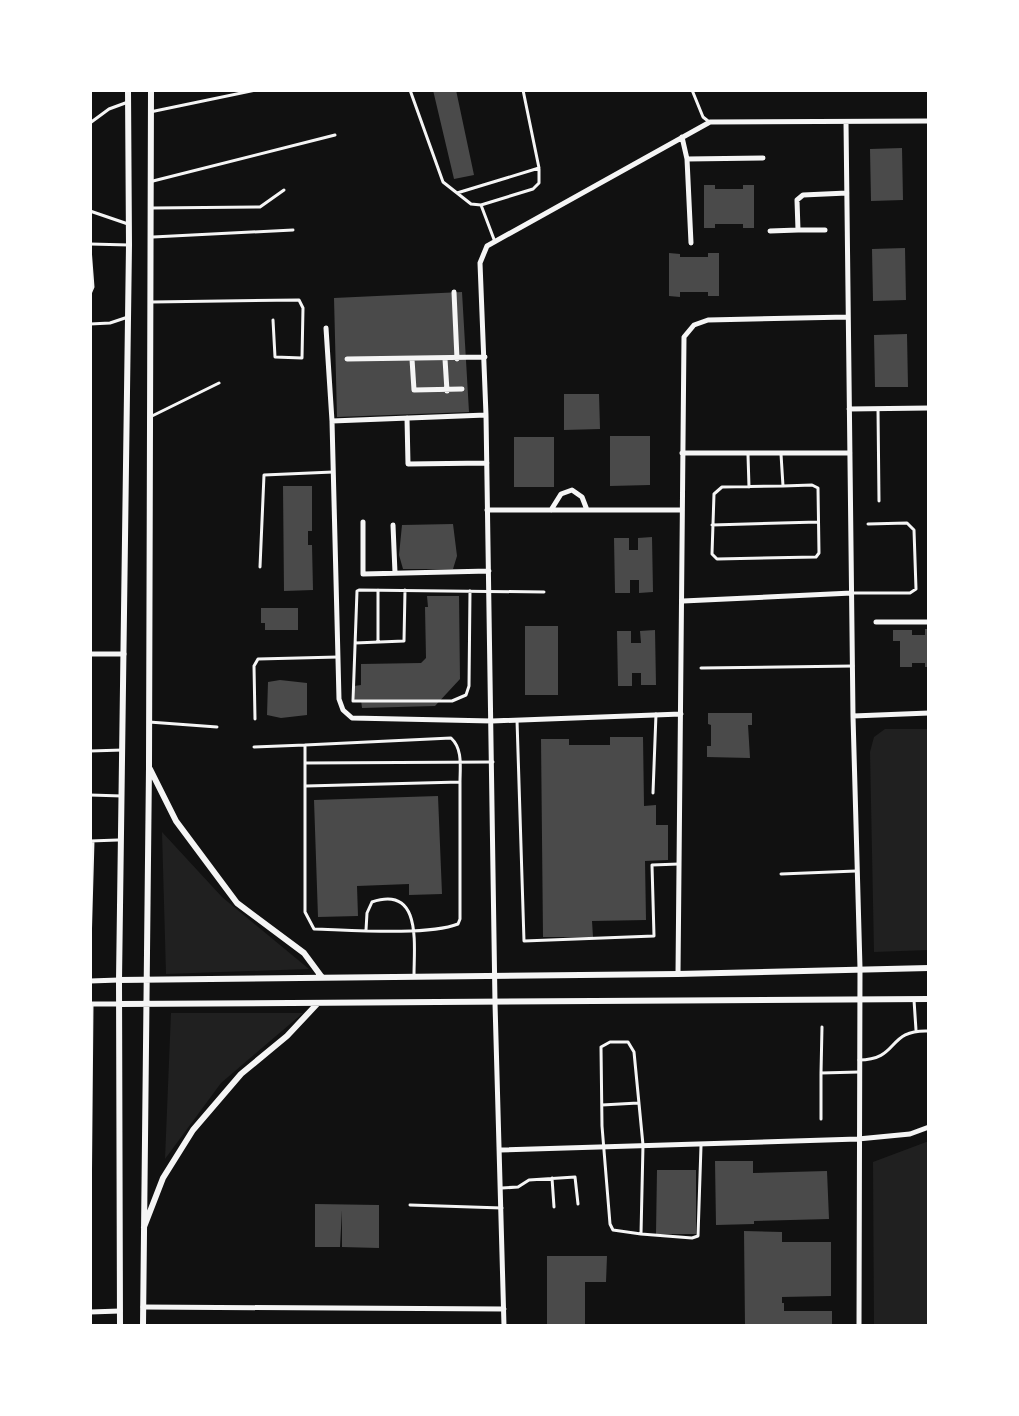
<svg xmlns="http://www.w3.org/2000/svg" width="1019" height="1416" font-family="Lora,serif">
<rect width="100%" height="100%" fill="#111"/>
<!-- green -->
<path fill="#202020" d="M885,729H929V950L874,952L870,752L874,737Z
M162,832L222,897L309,969L166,974Z
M171,1013H303L221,1083L165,1159Z
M929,1141V1326H874L873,1162Z"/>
<!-- building -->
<path fill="#4a4a4a" d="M433,90H456L474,175L454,179Z
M902,148L903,200L871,201L870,149Z
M704,185H715V189H743V185H754V228H743V224H715V228H704Z
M905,248L906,300L873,301L872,249Z
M669,253L680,254V257H708V253H719V296H708V292H680V297L669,296Z
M462,292L469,412L337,417L334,298Z
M907,334L908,387H875L874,335Z
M564,394H599L600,429L564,430Z
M610,436H650V485L610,486Z
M514,437H554V487H514Z
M283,486H312V531H308V545H312L313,590L284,591Z
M453,524L457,556L453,569H403L399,555L402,525Z
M652,537L653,592L639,593V580H630V593H615L614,538H629V550H638V538Z
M427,596H459L460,679L435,706L362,708L361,700L355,701L354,686L361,685V664L421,663L426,658L425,607H428Z
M261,608H298V630H265V623H261Z
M525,626H558V695H525Z
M925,629H929V667H925V663H912V667H900V641H893V630H912V635H925Z
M655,630L656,685H641V673H632V686H618L617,631H631V643H641L640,631Z
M280,680L307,683V715L281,718L267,715L268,682Z
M708,713H752V725H748L750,758L707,757V746H711V725L708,724Z
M610,737H643L644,806L656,805V825H668V860L645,861L646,920L592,921L593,937H543L541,739H569V745H610Z
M438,796L442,894L409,895V884L357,886L358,916L318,917L314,800Z
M715,1161H753V1173L827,1171L829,1219L754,1221V1224L716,1225Z
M657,1170H696V1234H656Z
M315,1204L379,1205V1248L342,1247V1210L340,1247H315Z
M744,1231L782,1232V1242H831V1296L782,1297V1303H784V1311H832V1326H745Z
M547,1256H607L606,1282H585V1326H547Z"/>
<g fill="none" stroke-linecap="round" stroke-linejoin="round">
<!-- service -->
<path stroke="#f5f5f5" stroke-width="3" d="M410,90L443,182L457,193L539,168L523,90
M692,90L703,117L708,121
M150,112L256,90
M90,123L109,109L128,102
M153,181L335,135
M457,193L471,204L481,205
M153,208L260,207L284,190
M90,211L128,224
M153,237L293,230
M495,242L481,205L533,189L539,183V169
M90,244L129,245
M90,248L93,287L90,294
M152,302L299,300L303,308L302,358L275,357L273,320
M90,324L110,323L128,317
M878,409L879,501
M152,416L219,383
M781,454L783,486L812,485L818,488L819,553L816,557L717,559L712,554L714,494L722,487L783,486
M748,455L749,487
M712,525L818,522
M260,567L264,475L333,472
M378,590V642
M470,591L469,686L466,695L452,701H353L357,591L359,590L544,592
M854,593H910L916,589L914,530L907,523L868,524
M355,643L404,641L405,590
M701,668L853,666
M255,719L254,666L258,659L338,657
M517,720L524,941L654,936L652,865L679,864
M149,722L217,727
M254,747L305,745
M90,751L123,750
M305,763L493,762
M306,786L460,782C460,767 463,749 451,738L305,745V912L314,929C349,930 427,936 458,924L460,919V782
M653,793L656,714
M90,795L122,796
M90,841L118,840
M781,874L856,871
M366,930L367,913L372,902C422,885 414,944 414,976
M90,946L93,841
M914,1000L916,1030
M822,1027L821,1073L859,1072
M628,1042L634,1052L643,1145L641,1234L613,1230L610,1224L602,1126L601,1047L610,1042Z
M859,1060C900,1060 886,1029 929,1031
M821,1073V1119
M602,1105L638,1103
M552,1178L554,1207
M502,1188L518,1187L529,1180L575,1177L578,1204
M410,1205L502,1208
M90,1225L92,1005
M641,1234L692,1238L698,1236L701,1146"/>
<!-- minor -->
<path stroke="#f5f5f5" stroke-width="5" d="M846,122L853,716L860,968L859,1326
M682,137L687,159L691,243
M687,159L763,158
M825,230H798L797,200L803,195L847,193
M770,231L798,230
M454,292L457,359
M326,328L332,421
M347,359L485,357
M412,359L414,390L462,389
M445,359L447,391
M849,409L929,408
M486,415L332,421L339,699L343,710L352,718L492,721L681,714
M407,418L408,464L487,463
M682,453H850
M487,510H682
M551,510L561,494L572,490L582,497L587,510
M363,522V574L489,571
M393,525L395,573
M683,601L852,593
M876,622H929
M90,654H124
M853,716L929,713
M678,974L684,337L694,325L708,320L848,317
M90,981L119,980
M90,1004H119
M500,1150L858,1139L910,1134L929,1127
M143,1307L504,1309
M90,1312L120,1311
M504,1326L495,1003L486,415L480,263L487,246L710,122L929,121"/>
<!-- tertiary -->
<path stroke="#f5f5f5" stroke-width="6" d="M150,769L176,821L237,903L304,953L321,976
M119,980L678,974L929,968
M119,1004L929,999
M144,1227L163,1178L193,1130L241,1074L287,1036L317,1004
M120,1326L119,980L129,245L128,90
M143,1326L149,767L151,90"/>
</g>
<!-- border -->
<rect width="1019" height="1416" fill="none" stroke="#ffffff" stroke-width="184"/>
</svg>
